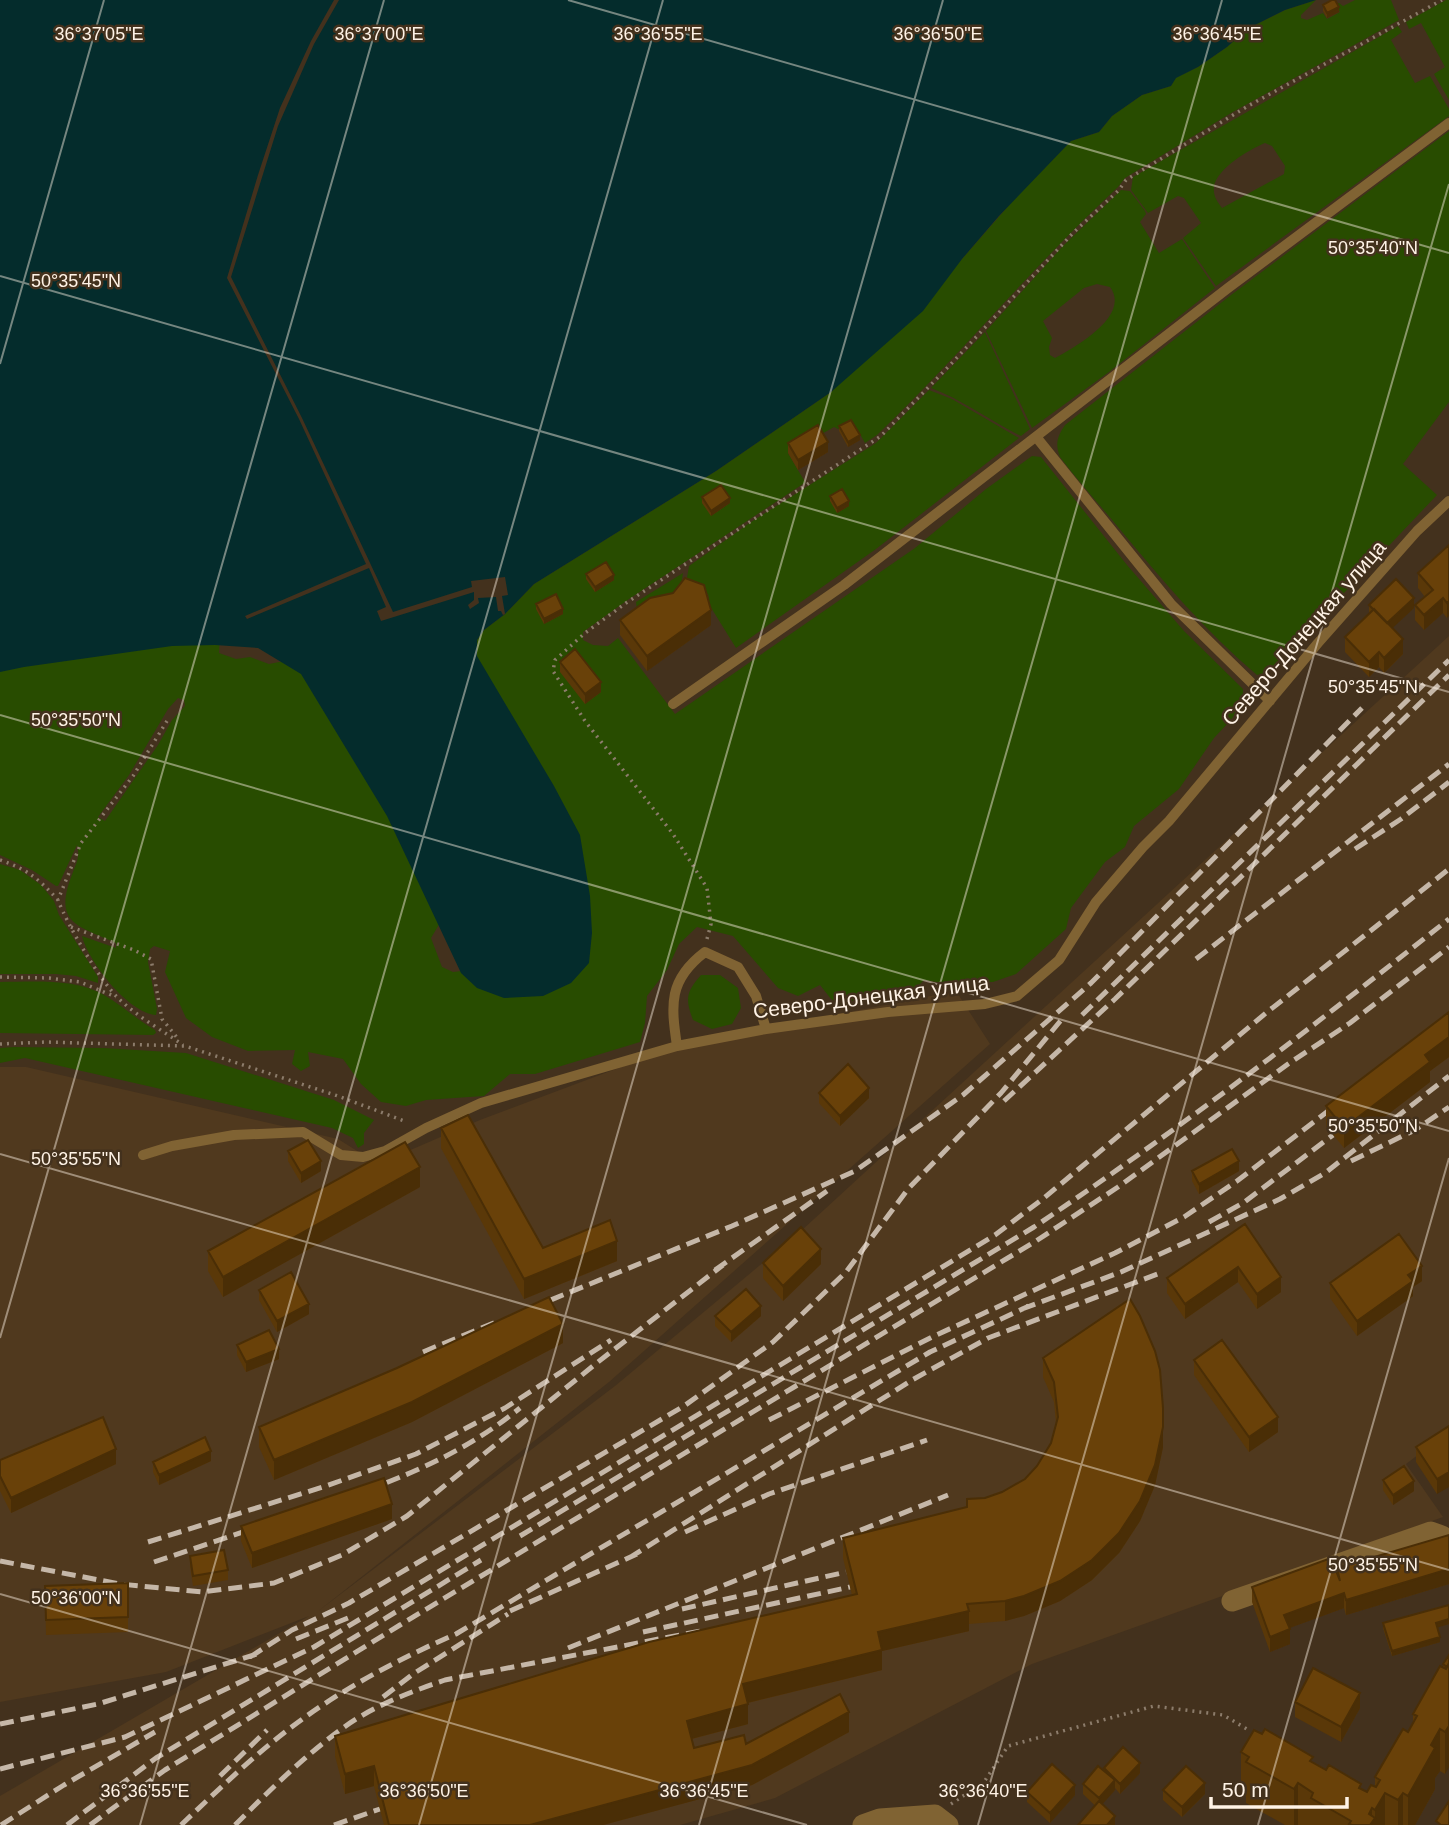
<svg xmlns="http://www.w3.org/2000/svg" width="1449" height="1825" font-family="Helvetica,sans-serif">
<rect width="100%" height="100%" fill="#43311d"/>
<!-- built -->
<path fill="#50391e" d="M1449,636V1431L1406,1464L1443,1517L1032,1664L775,1798L680,1825H0V1796L309,1616L166,1672L0,1702V1067H26L338,1139L378,1164L480,1120L677,1046L956,991L990,1044L609,1382L317,1612L615,1386L801,1231Z"/>
<!-- green -->
<path fill="#284c00" fill-rule="evenodd" d="M1316,0L1301,15V18L1307,20L1323,13L1327,19L1340,12L1336,5L1339,3L1343,6L1355,0H1391L1399,20L1231,113L1125,178L1118,187C1033,266 960,355 877,435L865,443L853,422L838,429L834,427L788,453L805,482L803,484L629,599L583,632V640L593,645L608,646L618,638L675,714L915,548L986,489L1032,456L1041,457L1127,565L1184,631L1243,689V701L1231,720L1214,738L1179,789L1134,826L1125,847L1105,862L1071,908L1066,929L1016,974L993,982L943,983L924,980L915,989L872,999L857,998L843,1007L831,999L820,985L798,996L778,988L733,936L697,927L679,944L667,970L647,996L645,1023L640,1042L535,1074H510L484,1096L426,1100L406,1106L381,1102L361,1084L343,1059L308,1052L310,1066L301,1071L292,1064L295,1050L248,1051L212,1037L186,1018L165,972L170,951L154,946L150,949L148,962L157,1009L156,1015C128,1013 88,961 82,936L116,948V943C74,925 53,922 73,872C77,862 80,856 77,845L58,886H56L32,870L0,855V659L220,634L219,653L236,659L250,657L269,664L289,660L314,679L356,750L440,923L431,938L442,967L453,972L470,970L505,723L477,656V640L484,630L505,614L534,584L716,471L831,392L962,259L1017,196L1071,141L1099,132L1112,116L1142,95L1171,86L1175,78L1198,67L1227,47L1247,29L1285,10ZM178,698L184,700L185,706L172,720L158,745L105,821L98,817L129,775L168,709Z
M1446,0H1449V100L1434,74L1445,67L1421,23L1409,29L1406,22Z
M1398,26L1402,32L1391,40L1415,83L1430,76L1449,109V116L1216,286L1183,238L1201,223L1184,198L1178,196L1148,213L1131,190L1133,177ZM1265,143L1272,146L1285,166L1284,174L1222,208C1217,201 1213,196 1214,187C1216,169 1250,149 1265,143Z
M1449,131V402L1403,464L1437,495L1269,672L1257,675C1205,631 1162,580 1118,527C1099,504 1078,481 1060,457C1055,444 1057,437 1065,425L1231,295Z
M1121,190L1130,191L1145,211L1146,214L1140,222L1159,253L1182,239L1215,288L1109,372L1032,428L986,331L1063,246ZM1097,284L1110,287C1131,315 1077,346 1055,358L1050,355L1049,347L1052,338L1043,321L1084,288Z
M985,332L1030,429L1021,436C990,421 963,400 931,388Z
M929,390L952,399L1019,438L876,549L736,648L710,606L708,594L685,589L689,566L751,522L876,443Z
M683,573L680,592L638,616L636,602Z
M0,864L20,870L41,885L54,901L59,915L98,977V983L76,976L56,974H0Z
M701,975H720L738,988L741,1008L732,1024L712,1029L693,1020C685,999 686,992 701,975Z
M0,982C34,982 74,978 104,995C122,1005 137,1020 155,1030L156,1033L153,1035L0,1033Z
M14,1047L103,1048L186,1053L334,1100L374,1120L364,1133V1144L358,1148L353,1138L332,1128L25,1058L0,1063V1048Z"/>
<!-- water -->
<path fill="#042c2c" d="M0,0H1316L1285,10L1247,29L1227,47L1198,67L1176,78L1171,86L1142,95L1112,116L1099,132L1071,141L999,216L962,259L923,311L831,392L716,471L534,584L505,614L484,630L477,640V656L554,786L580,835L590,896L592,933L589,963L571,983L543,996L504,998L477,988L461,973L387,816L301,674L258,648L215,645L172,646L24,667L0,672Z"/>
<!-- pier -->
<path fill="#43311d" d="M334,0H339L314,44L278,126L231,277L302,418L393,612L472,587L471,581L505,577L508,595L502,596L505,614L503,615L501,611H498L496,597L478,598L479,603L470,609L468,605L474,600V592L381,621L377,611L386,607L369,568L247,619L245,616L366,564L299,419L227,278L258,175L280,108L311,41Z"/>
<g fill="none" stroke-linecap="round" stroke-linejoin="round">
<!-- path -->
<path stroke="#8c7c6b" stroke-width="3.5" stroke-dasharray="2 5" stroke-linecap="butt" d="M167,721L133,776L81,843L58,900C67,924 99,979 117,997C136,1016 162,1030 183,1045
M0,860C27,869 39,879 58,900
M71,927L134,950L151,959L162,1019L179,1040
M707,939L711,924L707,888L673,834L585,721L553,671L555,660L585,633L626,603L881,436L951,364L1073,233L1119,190L1126,180L1248,106L1442,0
M0,977L49,978L80,982L116,997
M0,1044L46,1042L185,1046L338,1096L407,1122
M951,1804L984,1782L1008,1746L1154,1706L1223,1715L1247,1729"/>
<!-- lane -->
<path stroke="#806333" stroke-width="10" d="M1037,438L1171,604L1270,701
M673,704L844,585L1228,288L1449,123
M677,1046C671,1005 668,980 705,952L738,967L756,996L766,1029
M143,1155L172,1146L234,1135L303,1132L341,1155L363,1157L385,1151L426,1128L481,1103L677,1046L766,1029L888,1012L985,1004L1017,996L1059,960L1096,902L1143,847L1169,821L1318,643L1417,531L1449,501"/>
<!-- street -->
<path stroke="#806333" stroke-width="21" d="M1232,1601L1431,1532L1442,1536L1449,1544
M863,1825L880,1819L935,1815L948,1825"/>
<!-- rail -->
<path stroke="#c5b7a8" stroke-width="5" stroke-dasharray="14 7" stroke-linecap="butt" d="M1355,849L1401,819L1449,782
M1196,959L1449,764
M1082,1015L1449,660
M1004,1101L1115,999L1449,675
M1351,1161L1415,1130L1449,1107
M1209,1222L1243,1203L1333,1135
M715,1270L827,1191
M531,1308L732,1226L855,1171L963,1095L1091,983L1362,708
M1022,1309L1121,1272L1280,1199L1325,1173L1449,1076
M423,1352L496,1322
M769,1420L932,1337L1115,1253L1184,1217L1237,1181L1341,1101
M367,1490C424,1469 473,1446 520,1408
M685,1532L769,1494L927,1440
M520,1536L1034,1227C1177,1131 1314,1026 1449,919
M148,1542L326,1486L416,1454L505,1408L611,1340
M629,1558L912,1380L988,1338L1163,1272
M0,1561L120,1584L202,1592L274,1583L342,1555L407,1516L598,1362L723,1265
M154,1562L258,1527
M682,1609L846,1572
M510,1611L637,1554
M643,1632L850,1587
M296,1639L348,1618
M568,1648L948,1495
M250,1657L292,1630L349,1603L684,1406L773,1342L846,1272L908,1189L1001,1093L1062,1019
M383,1697L413,1674L508,1614
M0,1724L98,1704L257,1654
M0,1769L125,1737L314,1647L995,1235L1044,1198L1266,1013L1449,869
M220,1776L267,1730
M1,1825L64,1785L155,1732
M67,1825L156,1758L481,1560
M90,1825L165,1770L400,1625L1036,1241L1118,1187L1288,1064L1350,1023L1449,947
M181,1825C216,1792 251,1758 289,1729C340,1690 398,1659 456,1634L930,1352L1029,1306
M235,1825C269,1791 304,1756 343,1728C373,1706 410,1692 445,1680L706,1630
M334,1825L380,1809"/>
</g>
<!-- wall -->
<path fill="#5a3808" d="M1323,5L1339,12L1327,18L1323,11Z
M839,426L860,440L848,447L839,431Z
M788,443L828,452L798,470L788,453Z
M830,496L849,506L837,513L830,501Z
M702,497L730,503L711,516L702,503Z
M1449,545L1447,618L1443,613L1424,630L1415,620V605L1425,597L1418,588V573Z
M586,574L614,580L595,592L586,579Z
M673,593L711,625L647,671L620,635V620Z
M536,604L563,614L544,624L536,609Z
M1369,605L1414,608L1392,628L1403,654L1384,673L1379,667L1369,677L1345,652V637L1369,615Z
M560,662L601,692L585,704L560,672Z
M1449,1012V1057L1430,1071V1082L1344,1148L1326,1126V1106Z
M819,1093L869,1098L840,1126L819,1103Z
M441,1128L543,1248L617,1261L524,1299L441,1148Z
M288,1151L321,1171L301,1183L288,1161Z
M1192,1171H1239L1199,1194L1192,1181Z
M420,1187L223,1297L208,1271V1251Z
M1245,1224L1281,1292L1257,1309L1238,1282L1185,1319L1167,1293V1278Z
M763,1263L821,1264L783,1301L763,1278Z
M1422,1281L1413,1287V1296L1357,1336L1330,1298V1283Z
M259,1290L309,1314L277,1332L259,1300Z
M715,1316H761L731,1342L715,1326Z
M563,1343L412,1422L274,1480L259,1447V1427Z
M237,1345L279,1359L246,1372L237,1355Z
M1043,1358L1163,1428V1447L1155,1485L1140,1521L1119,1553L1092,1580L1060,1601L1024,1616L1005,1621L969,1624V1631L882,1651V1670L748,1703V1724L692,1739L694,1748L849,1732L752,1785L603,1825H384L374,1786L345,1794L335,1756V1736L852,1595L843,1558V1538L967,1507L985,1498L1002,1492L1025,1479L1037,1466L1051,1443L1056,1423L1054,1402L1043,1377Z
M1194,1360L1278,1432L1249,1452L1194,1375Z
M1449,1426L1437,1494L1416,1462V1447Z
M0,1460L116,1464L11,1513L0,1491Z
M211,1461L159,1485L153,1472V1462Z
M1383,1480L1414,1491L1393,1505L1383,1490Z
M392,1519L252,1568L241,1541V1526Z
M1449,1535V1584L1346,1615L1344,1608L1289,1628L1290,1644L1270,1652L1252,1602V1587L1337,1574V1568Z
M190,1556L228,1570V1580L193,1586L190,1566Z
M45,1586L128,1617V1632L46,1635Z
M1449,1605V1624L1437,1627L1440,1642L1392,1656L1383,1628V1623Z
M1449,1655L1445,1774L1440,1771L1435,1778V1789L1415,1825H1285L1246,1803V1797L1241,1794V1752L1313,1762L1367,1792L1375,1787V1777L1408,1732L1413,1724V1714L1443,1667V1664Z
M1295,1702L1360,1708L1341,1742L1295,1717Z
M1104,1768L1140,1773L1120,1794L1115,1788V1790L1102,1804L1115,1825L1083,1794V1784L1104,1771Z
M1163,1790L1205,1794L1182,1817L1163,1800Z
M1027,1792L1075,1795L1050,1823L1027,1802Z"/>
<!-- shaded-wall -->
<path fill="#4a2e06" d="M1339,7V12L1327,18V13Z
M860,435V440L848,447V442Z
M828,442V452L798,470V460Z
M730,498V503L711,516V511Z
M849,501V506L837,513V508Z
M614,575V580L595,592V587Z
M1414,598V608L1386,634V624Z
M1443,598V613L1424,630V615Z
M1449,601V616L1447,618V603Z
M563,609V614L544,624V619Z
M711,610V625L647,671V656Z
M1403,639V654L1384,673V658Z
M1379,652V667L1369,677V662Z
M601,682V692L585,704V694Z
M1449,1037V1057L1430,1071V1082L1344,1148V1128L1425,1055Z
M869,1088V1098L840,1126V1116Z
M321,1161V1171L301,1183V1173Z
M1239,1161V1171L1199,1194V1184Z
M420,1167V1187L223,1297V1277Z
M617,1241V1261L524,1299V1279Z
M821,1249V1264L783,1301V1286Z
M1422,1266V1281L1413,1287V1296L1357,1336V1321L1408,1275Z
M1238,1267V1282L1185,1319V1304Z
M1281,1277V1292L1257,1309V1294Z
M309,1304V1314L277,1332V1321Z
M761,1306V1316L731,1342V1332Z
M563,1324V1343L412,1422L274,1480V1460Z
M279,1349V1359L246,1372V1362Z
M1163,1408V1447L1155,1485L1140,1521L1119,1553L1092,1580L1060,1601L1024,1616L1005,1621V1601Z
M1278,1417V1432L1249,1452V1437Z
M116,1449V1464L11,1513V1498Z
M211,1451V1461L159,1485V1475Z
M1449,1472V1487L1437,1494V1479Z
M1414,1481V1491L1393,1505V1495Z
M392,1504V1519L252,1568V1553Z
M1449,1569V1584L1346,1615V1600Z
M1344,1593V1608L1284,1630V1615Z
M969,1611V1631L882,1651V1670L743,1704V1684L878,1632Z
M1449,1619V1624L1436,1628V1623Z
M1290,1629V1644L1270,1652V1637Z
M1440,1637V1642L1392,1656V1651Z
M1360,1693V1708L1341,1742V1727Z
M748,1704V1724L687,1740V1721Z
M849,1712V1732L752,1785L603,1825H530Z
M1449,1726V1767L1445,1774V1732Z
M1440,1729V1771L1435,1778V1789L1415,1825H1408V1796L1431,1745Z
M1140,1763V1773L1120,1794V1784Z
M374,1766V1786L345,1794V1774Z
M1115,1780V1790L1099,1808V1798Z
M1205,1783V1794L1182,1817V1807Z
M1298,1783V1825H1294V1789Z
M1075,1785V1795L1050,1823V1813Z
M1385,1793V1825H1375V1810Z
M1403,1793V1825H1398V1800Z
M1372,1808V1822L1375,1818V1825H1369V1814Z
M1115,1816V1825H1107Z"/>
<!-- building -->
<path fill="#694109" stroke="#4a2e06" stroke-width="2" d="M1332,0H1335L1339,7L1327,13L1323,5Z
M851,420L860,435L848,442L839,426Z
M818,425L828,442L798,460L788,443Z
M721,485L730,498L711,511L702,497Z
M842,489L849,501L837,508L830,496Z
M1449,545V601L1447,603L1443,598L1424,615L1415,605L1433,590L1418,573Z
M606,562L614,575L595,587L586,574Z
M685,578L704,585L711,610L647,656L620,620L650,598L673,593Z
M1396,579L1414,598L1387,623L1369,605Z
M556,594L563,609L544,619L536,604Z
M1374,609L1403,639L1384,658L1379,652L1369,662L1345,637Z
M575,649L601,682L585,694L560,662Z
M1449,1012V1037L1425,1055L1430,1062L1344,1128L1326,1106Z
M848,1064L869,1088L840,1116L819,1093Z
M468,1115L543,1248L610,1220L617,1241L524,1279L441,1128Z
M308,1140L321,1161L301,1173L288,1151Z
M405,1142L420,1167L223,1277L208,1251Z
M1232,1149L1239,1161L1199,1184L1192,1171Z
M1245,1224L1281,1277L1257,1294L1238,1267L1185,1304L1167,1278Z
M801,1227L821,1249L783,1286L763,1263Z
M1399,1234L1422,1266L1408,1275L1413,1281L1357,1321L1330,1283Z
M291,1272L309,1304L277,1321L259,1290Z
M746,1289L761,1306L731,1332L715,1316Z
M549,1297L563,1324L412,1402L274,1460L259,1427L397,1368Z
M1130,1299L1140,1316L1155,1351L1160,1370L1163,1408V1427L1155,1465L1140,1501L1119,1533L1092,1560L1060,1581L1024,1596L1005,1601L967,1604L969,1611L878,1632L882,1650L743,1684L748,1704L687,1721L694,1748L744,1735L746,1744L840,1694L849,1712L752,1765L530,1825H389L374,1766L345,1774L335,1736L649,1642L857,1594L843,1538L967,1507V1499L985,1498L1002,1492L1025,1479L1037,1466L1051,1443L1058,1417L1054,1382L1043,1358Z
M269,1330L279,1349L246,1362L237,1345Z
M1222,1340L1278,1417L1249,1437L1194,1360Z
M103,1417L116,1449L11,1498L0,1476V1460Z
M1449,1426V1472L1437,1479L1416,1447Z
M205,1437L211,1451L159,1475L153,1462Z
M1404,1466L1414,1481L1393,1495L1383,1480Z
M384,1478L392,1504L252,1553L241,1526Z
M1449,1535V1569L1346,1600L1344,1593L1284,1615L1290,1629L1270,1637L1252,1587L1331,1558L1340,1581L1337,1568Z
M224,1550L228,1570L193,1576L190,1556Z
M128,1583V1617L46,1620L45,1586Z
M1449,1605V1619L1436,1623L1440,1637L1392,1651L1383,1623Z
M1449,1655V1663L1447,1667L1443,1664Z
M1449,1663V1726L1445,1732L1440,1729L1431,1745L1435,1748L1408,1796L1403,1793L1398,1800L1385,1793L1375,1810L1372,1808L1369,1814L1375,1818L1370,1825H1352L1349,1824L1351,1821L1311,1798L1313,1793L1298,1783L1294,1789L1246,1762L1249,1757L1241,1752L1254,1730L1262,1734L1265,1729L1313,1757L1310,1761L1326,1770L1329,1765L1361,1784L1359,1788L1367,1792L1371,1785L1376,1787L1380,1780L1375,1777L1403,1729L1408,1732L1417,1716L1413,1714L1440,1666L1446,1669Z
M1313,1668L1360,1693L1341,1727L1295,1702Z
M1123,1747L1140,1763L1120,1784L1104,1768Z
M1052,1764L1075,1785L1050,1813L1027,1792Z
M1098,1766L1115,1780L1099,1798L1083,1784Z
M1186,1766L1205,1783L1182,1807L1163,1790Z
M1099,1801L1115,1816L1107,1825H1078Z
M1449,1801V1825H1441L1436,1821Z"/>
<!-- ticks -->
<path fill="none" stroke="#fff3e6" stroke-width="2" stroke-opacity="0.45" d="M568,0L1449,253M0,276L1449,692M0,364L104,0M0,715L1449,1131M0,1154L1449,1570M0,1338L384,0M0,1594L807,1825M140,1825L663,0M419,1825L943,0M699,1825L1222,0M978,1825L1449,184M1258,1825L1449,1158"/>
<g text-anchor="middle" stroke-width="5" stroke-linejoin="round" paint-order="stroke">
<!-- street labels -->
<g font-size="21" fill="#fff3e6" stroke="#43311d">
<text transform="translate(1304 633) rotate(-49)" y="7">Северо-Донецкая улица</text>
<text transform="translate(871 997) rotate(-7)" y="7">Северо-Донецкая улица</text>
</g>
</g>
<g font-size="18" text-anchor="middle" fill="#fff3e6" stroke="#43311d" stroke-width="5" stroke-linejoin="round" paint-order="stroke">
<text x="99" y="40">36°37'05"E</text>
<text x="379" y="40">36°37'00"E</text>
<text x="658" y="40">36°36'55"E</text>
<text x="938" y="40">36°36'50"E</text>
<text x="1217" y="40">36°36'45"E</text>
<text x="1373" y="254">50°35'40"N</text>
<text x="76" y="287">50°35'45"N</text>
<text x="1373" y="693">50°35'45"N</text>
<text x="76" y="726">50°35'50"N</text>
<text x="1373" y="1132">50°35'50"N</text>
<text x="76" y="1165">50°35'55"N</text>
<text x="1373" y="1571">50°35'55"N</text>
<text x="76" y="1604">50°36'00"N</text>
<text x="145" y="1797">36°36'55"E</text>
<text x="424" y="1797">36°36'50"E</text>
<text x="704" y="1797">36°36'45"E</text>
<text x="983" y="1797">36°36'40"E</text>
</g>
<!-- scale -->
<path d="M1211 1797v10h136v-10" fill="none" stroke="#fff3e6" stroke-width="3.5"/>
<text x="1222" y="1797" font-size="21" fill="#fff3e6" stroke="#43311d" stroke-width="5" paint-order="stroke">50 m</text>
</svg>
